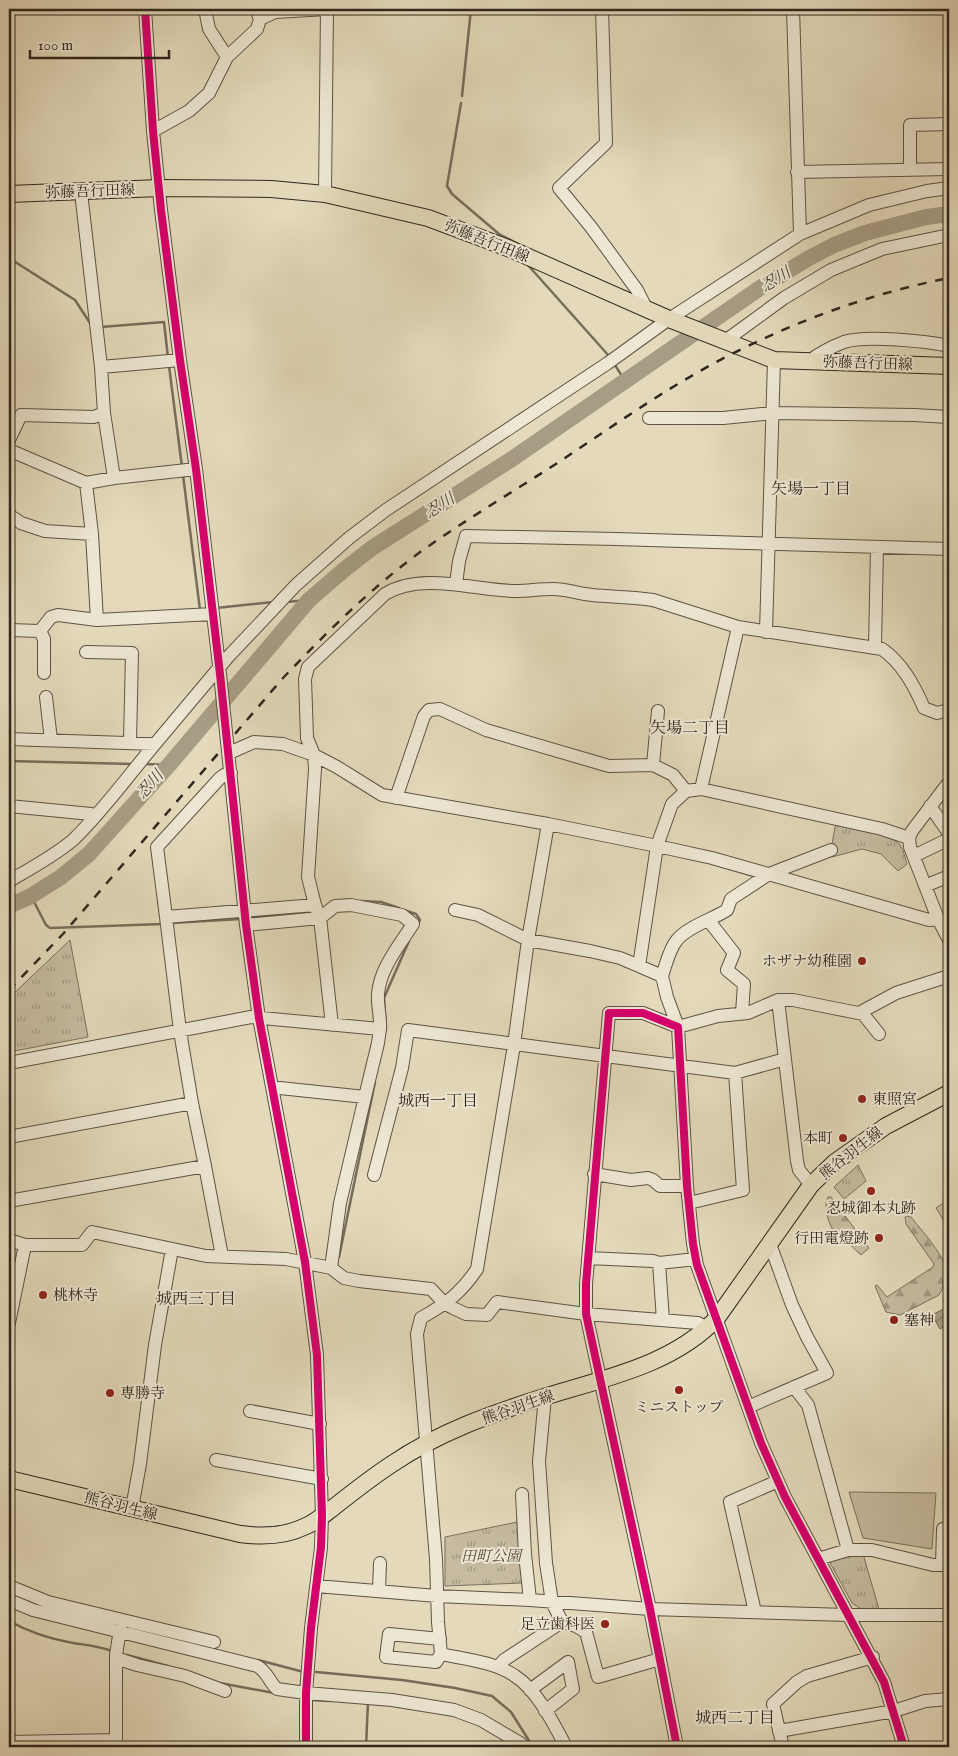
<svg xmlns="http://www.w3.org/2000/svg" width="958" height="1756" font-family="'IM FELL English','Noto Serif JP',serif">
<defs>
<pattern id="grass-tufts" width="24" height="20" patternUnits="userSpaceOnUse" patternTransform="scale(1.25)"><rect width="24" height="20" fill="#c6bba0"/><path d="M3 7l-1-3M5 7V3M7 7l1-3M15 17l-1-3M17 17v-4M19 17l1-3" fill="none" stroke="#a19882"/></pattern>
<pattern id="forest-firs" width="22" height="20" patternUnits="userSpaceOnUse" patternTransform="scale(1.25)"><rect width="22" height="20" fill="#c6bba0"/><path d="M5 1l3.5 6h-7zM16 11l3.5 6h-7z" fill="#a19882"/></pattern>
<pattern id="water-waves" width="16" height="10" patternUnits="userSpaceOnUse" patternTransform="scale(1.25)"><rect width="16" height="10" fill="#a79d85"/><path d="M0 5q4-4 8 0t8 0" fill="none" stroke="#89806c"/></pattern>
</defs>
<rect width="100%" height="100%" fill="#e4dabb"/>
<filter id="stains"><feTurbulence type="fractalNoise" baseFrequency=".004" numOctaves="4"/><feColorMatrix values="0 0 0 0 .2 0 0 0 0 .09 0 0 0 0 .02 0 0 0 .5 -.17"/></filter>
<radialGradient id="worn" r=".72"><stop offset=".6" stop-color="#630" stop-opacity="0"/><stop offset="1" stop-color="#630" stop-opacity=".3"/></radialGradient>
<!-- grass -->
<path fill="url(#grass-tufts)" stroke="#7c705e" d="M839,825C855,829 889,832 900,845C904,850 905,859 907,864L898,871L881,854L862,849L832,857L831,850L835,827Z
M70,940L88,1037L9,1052V998Z
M858,1165L866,1181L844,1199L834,1187Z
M517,1522L522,1583L445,1586V1537Z
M863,1554L879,1609H861L852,1603L829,1561L851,1555Z"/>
<!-- forest -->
<path fill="url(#forest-firs)" stroke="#7c705e" d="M828,1197H831L869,1248L861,1255C857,1252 854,1248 849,1244C846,1241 842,1240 839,1238C830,1229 822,1208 828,1197Z
M907,1216L911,1217C921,1230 942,1252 946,1269C947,1277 943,1288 939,1295L900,1315L886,1312L875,1286L877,1285L887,1297L933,1267L934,1264L906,1224L905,1217Z"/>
<!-- garden -->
<path fill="#c6bba0" stroke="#7c705e" d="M949,1199V1229L936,1208Z
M849,1492L936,1493L932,1549L863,1538Z"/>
<!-- water -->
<path fill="url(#water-waves)" stroke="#786d5b" d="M949,1306V1324L940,1329L932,1315Z"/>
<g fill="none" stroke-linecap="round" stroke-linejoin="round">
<!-- stream -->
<path stroke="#786d5b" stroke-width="2.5" d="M462,96L471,9
M461,103L447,186L452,194L499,234L524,247
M9,258L75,300L90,323
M527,264L609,356
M101,327L164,322L168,358
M615,365L625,381
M169,366L182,467
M183,475L200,610H201
M286,602L309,600
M216,608L273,602
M9,761L132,764
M145,764L169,765
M31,896L46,925L50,928L163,924
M361,901L381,902L399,908
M404,910L416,914L420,920L417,925
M249,918L273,916
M171,923L241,919
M386,1030L384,998L409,941
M339,1257L375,1082
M9,1593L40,1605
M9,1621C29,1632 50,1639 73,1643C86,1645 99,1646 112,1651
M127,1655L168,1666
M258,1660L300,1671
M316,1672L402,1680L455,1688L492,1696L511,1712L533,1747
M220,1683L274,1693
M311,1700L331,1701
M366,1747L368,1702H366"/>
<!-- river -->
<path stroke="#a79d85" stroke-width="16" d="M9,906L31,896L61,877L89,854L169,765L309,600L345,569L372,548L512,459L760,288L809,258L834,245L865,233L926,217L949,214"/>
<defs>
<path id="minor" d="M145,9L153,131L161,210L180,360L196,469L220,674L246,925L259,1018L305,1262L317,1355L322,1516L321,1547L311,1628L306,1693V1747
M256,9L260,19L275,12L327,9
M602,9L606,143L559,188L591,227L637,290L646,308
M793,9L800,234
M227,57L257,29L260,19
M153,131L189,111L209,93L227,57L209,29L205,9
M910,170V125L949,124
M797,172L949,169
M81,192L101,367L180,360
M325,194L327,9
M725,341L784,298L831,270L882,249L949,235
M809,361C820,353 831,347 844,342C865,335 927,341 949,346
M101,367L104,413L114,478
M649,418H723L773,413L914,415L949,417
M9,440L21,415L94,417L104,413
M9,450L86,483L92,534L45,531L21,523L9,515
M86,483L114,478L196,469
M92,534L97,620L213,614
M456,584L459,561L466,536L616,539L949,549
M9,630L40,631L51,617L58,615L97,620
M40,631L44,639V673
M766,632L774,360
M875,647L877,547
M86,652L132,653L130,742
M46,697L51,740
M9,739L155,744L228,657L296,585L349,538L386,510L608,363L669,319L800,234L869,205L927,191L949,188
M229,753L254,742L283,744L314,755L337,767L382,795L548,824
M653,765L658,711
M949,782L912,831L909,838L910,847L938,919L949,940
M701,789L738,627
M396,798L424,716L429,710L440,709L486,730L609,766L653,765L673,775L686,791
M9,806L91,814L95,816
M930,806L948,832L949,837
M914,856L949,839
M9,881C30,869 54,856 73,840C103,811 128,776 155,744
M925,886L949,876
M315,905L320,918L335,906L351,905L402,915L413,924C399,946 380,968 378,994C377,1006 381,1017 380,1029
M455,910L478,915L528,940L590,951L620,958L639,966
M166,917L157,847L220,778L224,775L231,773
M709,921L734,953L727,970L744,984L742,1013
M246,925L320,918L332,1025
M662,976C666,965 669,949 677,940C687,927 713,919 727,910L731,899L769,874L831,850
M778,1000L797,1161L799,1170L811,1185
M859,1013L896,993L949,976
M879,1034L863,1014L793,1000H778L748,1013L718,1016L678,1027L667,997L662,976L639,966L657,846L672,804L686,791L701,789L882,829L909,838
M9,1063L251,1017L380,1029L378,1043L365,1097
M273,1089L280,1088L365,1097L340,1203L331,1268
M192,1103L180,1031L166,917L315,905L308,877L315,769L314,755L307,738L305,679L308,667L385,594C422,571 476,591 516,591C528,591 539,589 551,589C564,588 578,594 592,595C613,597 633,597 653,600L738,627L882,649C902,663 914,685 924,708L937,713L949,710
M9,1137L192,1103L205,1166
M594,1174L631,1180L648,1178L653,1180L660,1186H687
M374,1175L402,1068L408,1030L735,1073L785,1059
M9,1201L205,1166L222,1256
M689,1203L743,1190L735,1073
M9,1240L25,1245H82L92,1232L206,1256L286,1259L331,1268L344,1278L359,1281L431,1289L445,1304L453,1308L466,1314L487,1315L497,1302L586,1314L698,1323L708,1328
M588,1258L653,1261L659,1263L696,1259
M659,1263L663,1320
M9,1323L25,1245
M794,1387L808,1405L848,1550
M748,1407L827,1373L807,1337L792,1305L770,1244
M250,1411L320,1424
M216,1460L322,1479
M522,1494L525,1554L530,1600
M132,1508L140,1464L155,1345L172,1249
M818,1559L848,1550H872L933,1565H942L943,1529L949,1528
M9,1586L48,1602L214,1642
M316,1586L437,1596L530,1600L650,1609L848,1615H949
M379,1591L380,1563
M9,1600L33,1610L257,1666C267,1671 269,1682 277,1689L306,1693L392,1700L454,1710L481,1720L520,1743L524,1747
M755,1612L730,1502L778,1481
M562,1622L576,1626L586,1632L598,1677L660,1659
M440,1639L389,1634L386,1657L436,1662L441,1654
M116,1658L137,1665L185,1676L225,1691
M498,1667L504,1660L562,1622L552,1602L546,1563L539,1461L545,1397
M530,1690L568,1662L573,1689L545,1711
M779,1731L894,1711L925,1701L949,1699
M116,1740V1655L121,1623
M9,1742L116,1740V1747
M566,1747C554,1724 537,1690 515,1676C495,1662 465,1659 441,1654L438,1622L436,1559L417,1334L421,1318C446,1304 461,1293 477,1269L514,1045L528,940L548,824L657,846L712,858L929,920L938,919
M677,1747L650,1609L586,1314V1284L609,1013H643L678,1027L687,1186L693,1244L697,1265L761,1443L785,1497L884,1682L904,1747
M783,1747L773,1704L797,1682L807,1676L873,1657"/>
<path id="major" d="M9,194L160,188L271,189L325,194L428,218L508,248L669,319L774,360L949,366
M9,1479L240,1534C262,1537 286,1536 306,1526C316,1522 326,1513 334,1507C353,1492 372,1477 392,1464C439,1432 493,1413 547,1396C606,1378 674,1364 717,1318L811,1185L835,1162L886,1126L949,1093"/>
</defs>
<!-- minor casing -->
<use href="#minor" stroke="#5e5344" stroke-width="14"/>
<!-- major casing -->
<use href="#major" stroke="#31261d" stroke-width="18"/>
<!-- minor -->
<use href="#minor" stroke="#ede7d3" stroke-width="12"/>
<!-- major -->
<use href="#major" stroke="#e4dabb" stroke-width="16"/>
<!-- rail -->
<path stroke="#31261d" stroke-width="2.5" stroke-dasharray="9 9" stroke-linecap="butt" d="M9,990L63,934L283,678C326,633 372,587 423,550C467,519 514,491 559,462C619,422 679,379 744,348C809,316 878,292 949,278"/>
<defs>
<path id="cycleway" d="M145,9L153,131L161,210L180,360L196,469L220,674L246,925L259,1018L305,1262L317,1355L322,1516L321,1547L311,1628L306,1693V1747
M677,1747L650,1609L586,1314V1284L609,1013H643L678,1027L687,1186L693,1244L697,1265L761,1443L785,1497L884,1682L904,1747"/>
</defs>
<!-- cycleway casing -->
<use href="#cycleway" stroke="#ede7d3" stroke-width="11"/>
<!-- cycleway -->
<use href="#cycleway" stroke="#d6006c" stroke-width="8"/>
</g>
<!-- markers -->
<g fill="#8f2418" stroke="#ede7d3" stroke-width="2">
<circle cx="862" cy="961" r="5"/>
<circle cx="862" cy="1099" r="5"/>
<circle cx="843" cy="1138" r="5"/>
<circle cx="871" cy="1191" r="5"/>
<circle cx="879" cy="1238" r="5"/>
<circle cx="43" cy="1295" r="5"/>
<circle cx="894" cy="1320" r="5"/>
<circle cx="679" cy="1390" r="5"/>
<circle cx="110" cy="1393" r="5"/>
<circle cx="605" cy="1624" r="5"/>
</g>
<g text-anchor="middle" stroke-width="4" stroke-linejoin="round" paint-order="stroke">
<!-- street labels -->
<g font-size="15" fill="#31261d" stroke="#ede7d3">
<text transform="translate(90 191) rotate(-2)" y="5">弥藤吾行田線</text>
<text transform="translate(487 241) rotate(22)" y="5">弥藤吾行田線</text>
<text transform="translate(868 363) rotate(2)" y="5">弥藤吾行田線</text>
<text transform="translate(851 1153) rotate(-38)" y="5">熊谷羽生線</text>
<text transform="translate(518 1407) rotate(-19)" y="5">熊谷羽生線</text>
<text transform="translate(121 1506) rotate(14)" y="5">熊谷羽生線</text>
</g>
<!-- poi labels -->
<g font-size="15" fill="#31261d" stroke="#ede7d3" text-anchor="end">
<text x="852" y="966">ホザナ幼稚園</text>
<text x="872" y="1104" text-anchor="start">東照宮</text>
<text x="833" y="1143">本町</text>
<text x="871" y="1213" text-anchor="middle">忍城御本丸跡</text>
<text x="869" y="1243">行田電燈跡</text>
<text x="53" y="1300" text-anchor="start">桃林寺</text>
<text x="904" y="1325" text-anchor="start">塞神</text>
<text x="120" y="1398" text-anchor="start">専勝寺</text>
<text x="679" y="1412" text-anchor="middle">ミニストップ</text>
<text x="595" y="1629">足立歯科医</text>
</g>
<!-- park labels -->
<g font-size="15" font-style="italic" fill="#564b3e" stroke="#ede7d3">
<text x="491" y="1561">田町公園</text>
</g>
<!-- water labels -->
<g font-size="16" font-style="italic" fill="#544a3c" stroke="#ede7d3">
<text transform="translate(775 279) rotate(-32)" y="6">忍川</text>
<text transform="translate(439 505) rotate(-33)" y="6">忍川</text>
<text transform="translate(149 784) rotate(-49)" y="6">忍川</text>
</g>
<!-- neighbourhood labels -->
<g font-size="16" fill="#31261d" stroke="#ede7d3">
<text x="811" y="494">矢場一丁目</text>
<text x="690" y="733">矢場二丁目</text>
<text x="438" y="1106">城西一丁目</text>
<text x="196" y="1304">城西三丁目</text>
<text x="735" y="1723">城西二丁目</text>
</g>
</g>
<!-- margin -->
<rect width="958" height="1756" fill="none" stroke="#e4dabb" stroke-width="30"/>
<rect x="10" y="10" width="938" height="1736" fill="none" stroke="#31261d" stroke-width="2.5"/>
<rect x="15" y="15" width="928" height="1726" fill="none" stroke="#31261d"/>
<!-- scale -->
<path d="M30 50v8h139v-8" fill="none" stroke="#31261d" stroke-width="2.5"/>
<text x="38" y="50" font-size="15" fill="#31261d" stroke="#ede7d3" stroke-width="4" paint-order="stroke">100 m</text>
<rect width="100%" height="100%" filter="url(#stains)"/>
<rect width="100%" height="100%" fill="url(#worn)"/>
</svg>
